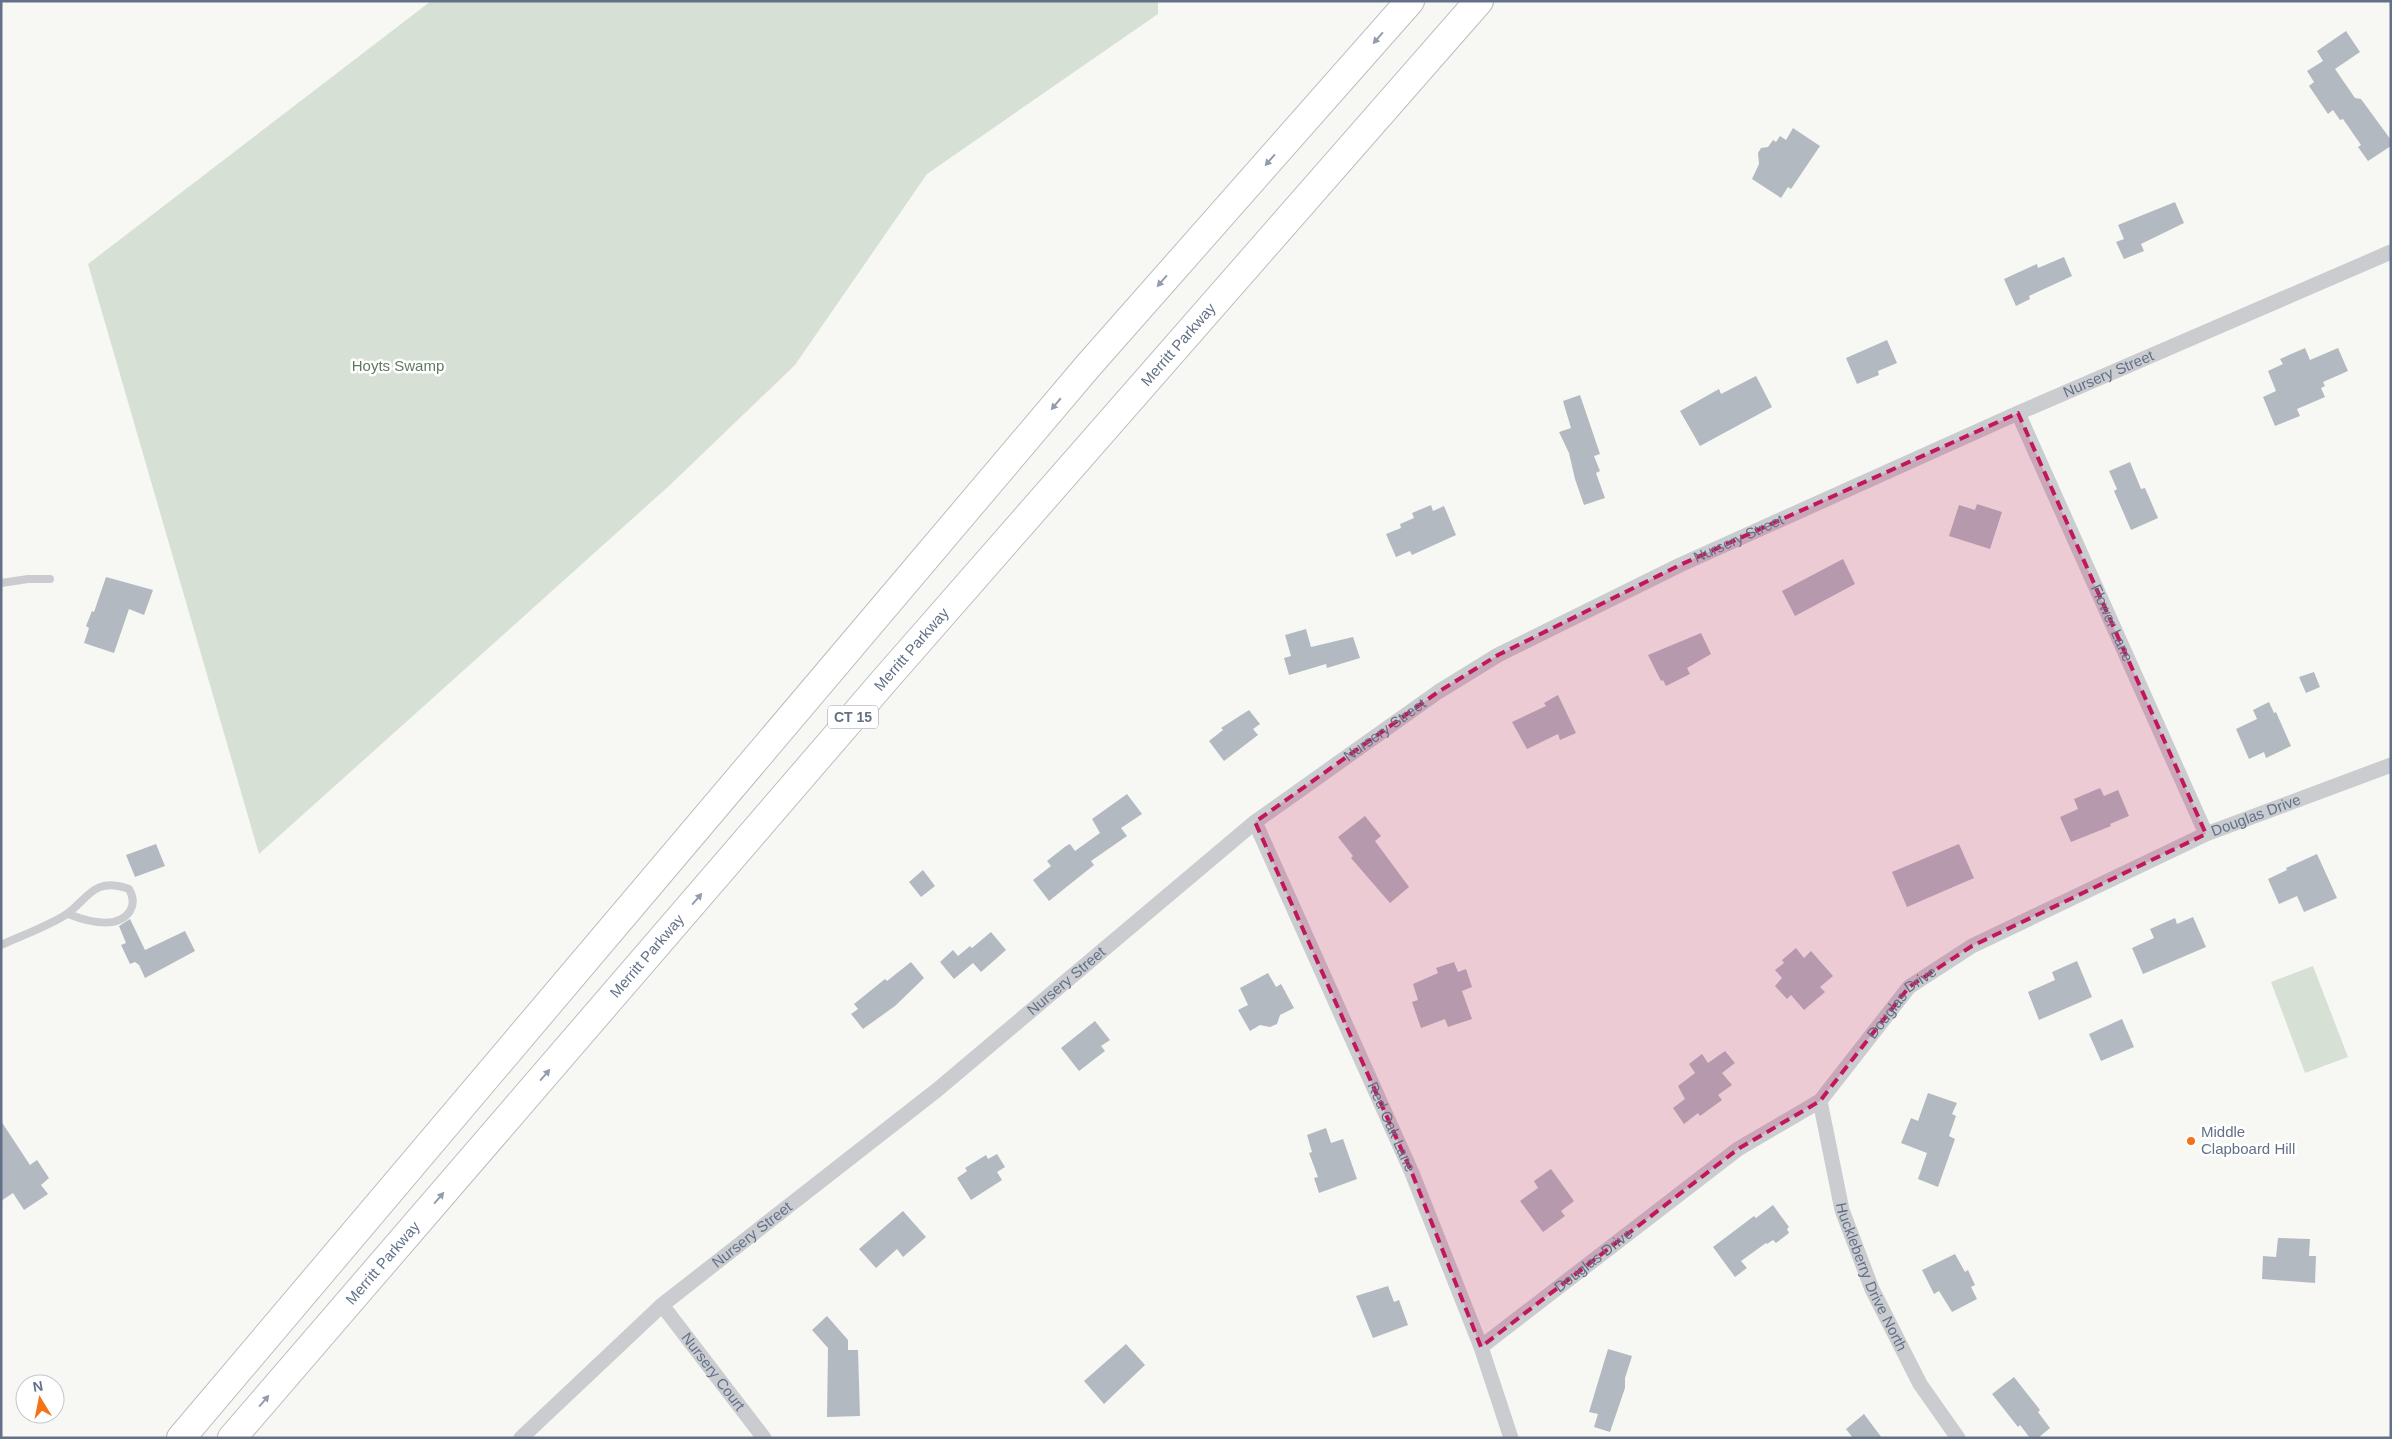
<svg xmlns="http://www.w3.org/2000/svg" width="2392" height="1439" font-family="Helvetica,sans-serif">
<rect width="100%" height="100%" fill="#f7f8f4"/>
<!-- green -->
<path fill="#d7e0d5" d="M431,1H1158V14L927,174L795,365L670,485L259,854L88,264Z
M2313,966L2348,1057L2305,1073L2271,982Z"/>
<!-- building -->
<path fill="#b3b9c1" d="M2346,31L2360,52L2335,69L2355,98L2361,99L2391,140V146L2368,161L2358,147L2361,145L2343,119L2340,120L2333,110L2328,114L2309,86L2314,82L2307,71L2323,61L2317,51Z
M1793,128L1820,146L1791,189L1788,187L1781,198L1752,179L1759,164L1758,153L1761,148L1768,147L1773,140L1776,142L1780,136L1786,140Z
M2175,202L2184,223L2141,244L2144,251L2124,259L2116,242L2124,239L2118,225Z
M2064,257L2072,276L2029,296L2030,299L2016,306L2004,279L2037,264L2038,268Z
M1887,340L1897,363L1878,371L1879,375L1857,384L1846,358Z
M2305,348L2310,360L2338,348L2348,371L2323,382L2325,386L2321,388L2325,397L2297,409L2300,416L2275,426L2263,397L2276,391L2268,371L2283,364L2280,359Z
M1756,376L1772,407L1700,446L1680,411L1719,389L1721,394Z
M1580,395L1600,454L1594,456L1600,471L1596,473L1605,498L1584,505L1575,479L1569,453L1559,432L1571,428L1563,401Z
M2130,462L2141,489L2145,488L2158,518L2131,530L2114,491L2117,489L2109,471Z
M1977,504L2002,512L1990,549L1949,536L1959,505L1975,510Z
M1431,505L1433,511L1444,506L1456,535L1412,555L1410,551L1396,557L1386,534L1401,528L1400,524L1414,518L1412,513Z
M1843,559L1855,584L1795,616L1782,591Z
M106,577L153,590L144,615L129,609L114,653L84,643L89,628L86,626L92,611L94,612Z
M1306,629L1311,647L1353,637L1360,658L1327,668L1326,664L1289,675L1284,658L1291,656L1285,635Z
M1701,633L1711,654L1687,668L1690,674L1666,686L1663,680L1661,681L1648,655Z
M2314,672L2320,687L2306,693L2299,677Z
M1558,695L1576,733L1560,740L1558,734L1527,749L1512,722L1546,706L1544,703Z
M2269,702L2274,713L2276,712L2291,746L2266,758L2264,752L2249,759L2236,729L2257,719L2253,710Z
M1249,710L1260,724L1253,729L1258,735L1224,761L1209,741L1223,730L1221,728Z
M2100,788L2104,796L2118,790L2129,816L2110,824L2111,826L2071,842L2060,817L2078,809L2074,799Z
M1127,794L1142,814L1121,828L1127,836L1091,861L1094,865L1049,901L1033,880L1051,866L1047,861L1066,846L1070,844L1075,851L1100,833L1092,819Z
M1365,816L1381,836L1375,841L1409,887L1390,903L1351,858L1353,856L1338,837Z
M156,844L165,866L135,877L126,855Z
M1959,844L1974,878L1907,907L1892,872Z
M2317,854L2337,898L2304,912L2297,896L2279,904L2268,879L2287,870L2286,868Z
M923,870L935,886L921,897L909,882Z
M2193,917L2206,947L2143,974L2132,948L2154,938L2150,929L2175,918L2177,924Z
M130,919L145,950L185,931L195,951L145,978L139,965L135,962L130,964L121,945L126,943L119,926Z
M991,932L1006,950L981,972L973,963L954,979L940,962L953,950L958,956L970,946L972,948Z
M1796,948L1804,958L1811,951L1833,976L1820,987L1825,992L1804,1010L1791,995L1787,999L1775,986L1782,978L1775,970L1784,963L1782,960Z
M2077,961L2092,997L2039,1020L2028,992L2055,980L2052,972Z
M911,962L924,978L895,1006L863,1029L851,1014L858,1009L854,1004L885,979L887,981Z
M1454,962L1458,972L1466,969L1472,987L1462,991L1472,1019L1448,1027L1445,1019L1421,1028L1412,1002L1418,1000L1413,984L1438,973L1436,968Z
M1268,973L1276,987L1281,984L1294,1008L1280,1015L1277,1024L1270,1027L1260,1025L1250,1031L1238,1010L1248,1005L1240,988Z
M2122,1019L2134,1047L2101,1061L2089,1034Z
M1095,1021L1110,1040L1101,1046L1105,1051L1079,1071L1061,1048Z
M1725,1051L1735,1063L1722,1073L1732,1085L1718,1095L1722,1100L1700,1116L1698,1113L1684,1124L1673,1108L1685,1099L1678,1086L1695,1073L1689,1064L1702,1054L1708,1063Z
M1928,1093L1957,1103L1952,1114L1956,1116L1949,1136L1955,1139L1938,1187L1918,1179L1927,1153L1901,1143L1911,1118L1918,1121Z
M1,1121L30,1165L37,1160L49,1178L41,1185L48,1194L24,1210L13,1193L1,1201Z
M1326,1128L1331,1143L1343,1139L1357,1179L1319,1193L1314,1178L1318,1177L1309,1153L1312,1152L1307,1135Z
M997,1154L1005,1167L997,1172L1002,1180L971,1200L957,1178L967,1171L965,1168L986,1155L988,1159Z
M1551,1169L1574,1201L1561,1211L1565,1216L1543,1232L1520,1201L1538,1188L1534,1181Z
M1773,1205L1789,1227L1787,1229L1789,1233L1776,1243L1773,1240L1767,1244L1766,1243L1741,1261L1747,1268L1735,1277L1713,1247L1754,1216L1756,1218Z
M903,1211L926,1237L903,1257L897,1249L876,1268L859,1249Z
M2278,1238L2310,1239L2309,1256H2316L2315,1283L2262,1279L2263,1256L2276,1257Z
M1955,1254L1965,1272L1968,1270L1975,1285L1971,1287L1977,1299L1952,1312L1939,1291L1934,1294L1922,1270Z
M1388,1286L1394,1302L1399,1300L1408,1325L1373,1338L1356,1296Z
M827,1316L848,1340V1350H858L860,1416L827,1417L828,1348L812,1330Z
M1126,1344L1145,1365L1104,1404L1084,1381Z
M1608,1349L1632,1356L1625,1378V1388L1610,1432L1594,1427L1598,1414L1589,1412Z
M2014,1377L2040,1410L2038,1412L2050,1428L2038,1438H2030L2020,1425L2018,1427L1992,1394Z
M1864,1414L1882,1438H1853L1846,1429Z"/>
<g fill="none" stroke-linecap="round" stroke-linejoin="round">
<defs>
<g id="highway">
<path d="M181,1438L1088,366L1410,1"/>
<path id="s7" d="M232,1438L883,682L1479,1"/>
</g>
</defs>
<!-- highway casing -->
<use href="#highway" stroke="#bbbdc1" stroke-width="30"/>
<!-- lane -->
<path stroke="#caccd0" stroke-width="8" d="M1,583L28,579H50
M1,945C21,936 43,928 62,917C87,903 91,875 129,889C133,896 135,903 130,911C117,931 86,921 68,914"/>
<!-- street -->
<g stroke="#caccd0" stroke-width="15">
<path id="s1" d="M2018,413L2206,834"/>
<path id="s2" d="M1255,822L1412,1173L1481,1347L1511,1438"/>
<path id="s3" d="M1820,1101L1842,1210L1872,1289L1920,1384L1958,1438"/>
<path id="s4" d="M662,1305L764,1438"/>
<path id="s5" d="M1481,1347L1738,1149L1820,1101L1909,987L1972,946L2206,834L2391,765"/>
<path id="s6" d="M521,1438L662,1305L937,1090L1255,822L1438,692L1498,655L1680,565L2018,413L2391,252"/>
</g>
<!-- highway -->
<use href="#highway" stroke="#fff" stroke-width="28"/>
</g>
<!-- one-way arrows -->
<defs><path id="oneway-solid" d="M-6-.8H1V-3.2L6.5 0L1 3.2V.8H-6Z" transform="scale(1.25)"/></defs>
<g fill="#929cac">
<use href="#oneway-solid" transform="translate(1378 38) rotate(131)"/>
<use href="#oneway-solid" transform="translate(1270 160) rotate(131)"/>
<use href="#oneway-solid" transform="translate(1162 281) rotate(131)"/>
<use href="#oneway-solid" transform="translate(1056 404) rotate(130)"/>
<use href="#oneway-solid" transform="translate(697 899) rotate(-49)"/>
<use href="#oneway-solid" transform="translate(545 1075) rotate(-49)"/>
<use href="#oneway-solid" transform="translate(439 1198) rotate(-49)"/>
<use href="#oneway-solid" transform="translate(264 1401) rotate(-49)"/>
</g>
<!-- marked area -->
<path fill="#c2185b" fill-opacity="0.2" stroke="#c2185b" stroke-width="4" stroke-dasharray="10 6" stroke-linejoin="round" d="M2018,413L2206,834L1972,946L1909,987L1820,1101L1738,1149L1481,1347L1412,1173L1255,822L1438,692L1498,655L1680,565Z"/>
<!-- markers -->
<circle fill="#f57317" stroke="#fff" stroke-width="2" cx="2191" cy="1141" r="5"/>
<g text-anchor="middle" stroke-width="5" stroke-linejoin="round" paint-order="stroke">
<!-- shield labels -->
<rect fill="#fff" stroke="#929cac" stroke-width="1" x="828" y="705.5" width="50" height="23" rx="4"/>
<g font-size="14" font-weight="bold" fill="#637188">
<text x="853" y="722">CT 15</text>
</g>
<!-- street labels -->
<g font-size="15" fill="#637188" stroke="#fff">
<text dy="5" stroke="none"><textPath href="#s7" startOffset="1446">Merritt Parkway</textPath></text>
<text dy="5" stroke="none"><textPath href="#s6" startOffset="1926">Nursery Street</textPath></text>
<text dy="5" stroke="none"><textPath href="#s6" startOffset="1521">Nursery Street</textPath></text>
<text dy="5" stroke="none"><textPath href="#s1" startOffset="230">Flower Lane</textPath></text>
<text dy="5" stroke="none"><textPath href="#s7" startOffset="1041">Merritt Parkway</textPath></text>
<text dy="5" stroke="none"><textPath href="#s6" startOffset="1118">Nursery Street</textPath></text>
<text dy="5" stroke="none"><textPath href="#s5" startOffset="952">Douglas Drive</textPath></text>
<text dy="5" stroke="none"><textPath href="#s7" startOffset="636">Merritt Parkway</textPath></text>
<text dy="5" stroke="none"><textPath href="#s6" startOffset="712">Nursery Street</textPath></text>
<text dy="5" stroke="none"><textPath href="#s5" startOffset="548">Douglas Drive</textPath></text>
<text dy="5" stroke="none"><textPath href="#s2" startOffset="334">Red Oak Lane</textPath></text>
<text dy="5" stroke="none"><textPath href="#s6" startOffset="308">Nursery Street</textPath></text>
<text dy="5" stroke="none"><textPath href="#s5" startOffset="142">Douglas Drive</textPath></text>
<text dy="5" stroke="none"><textPath href="#s7" startOffset="231">Merritt Parkway</textPath></text>
<text dy="5" stroke="none"><textPath href="#s3" startOffset="184">Huckleberry Drive North</textPath></text>
<text dy="5" stroke="none"><textPath href="#s4" startOffset="84">Nursery Court</textPath></text>
</g>
<!-- park labels -->
<g font-size="15" fill="#607a5f" stroke="#fff">
<text x="398" y="371">Hoyts Swamp</text>
</g>
<!-- poi labels -->
<g font-size="15" fill="#637188" stroke="#fff" text-anchor="start">
<text x="2201" y="1137">Middle<tspan x="2201" dy="17">Clapboard Hill</tspan></text>
</g>
</g>
<!-- border -->
<rect width="2392" height="1439" fill="none" stroke="#637188" stroke-width="5"/>
<!-- north arrow -->
<g transform="translate(40 1399) rotate(350)"><circle r="24" fill="#ffffff" stroke="#c1c6cf"/>
<path d="M0-4L9 19L0 12L-9 19Z" fill="#f57317"/>
<text y="-8" font-size="14" font-weight="bold" text-anchor="middle" fill="#637188">N</text>
</g>
</svg>
